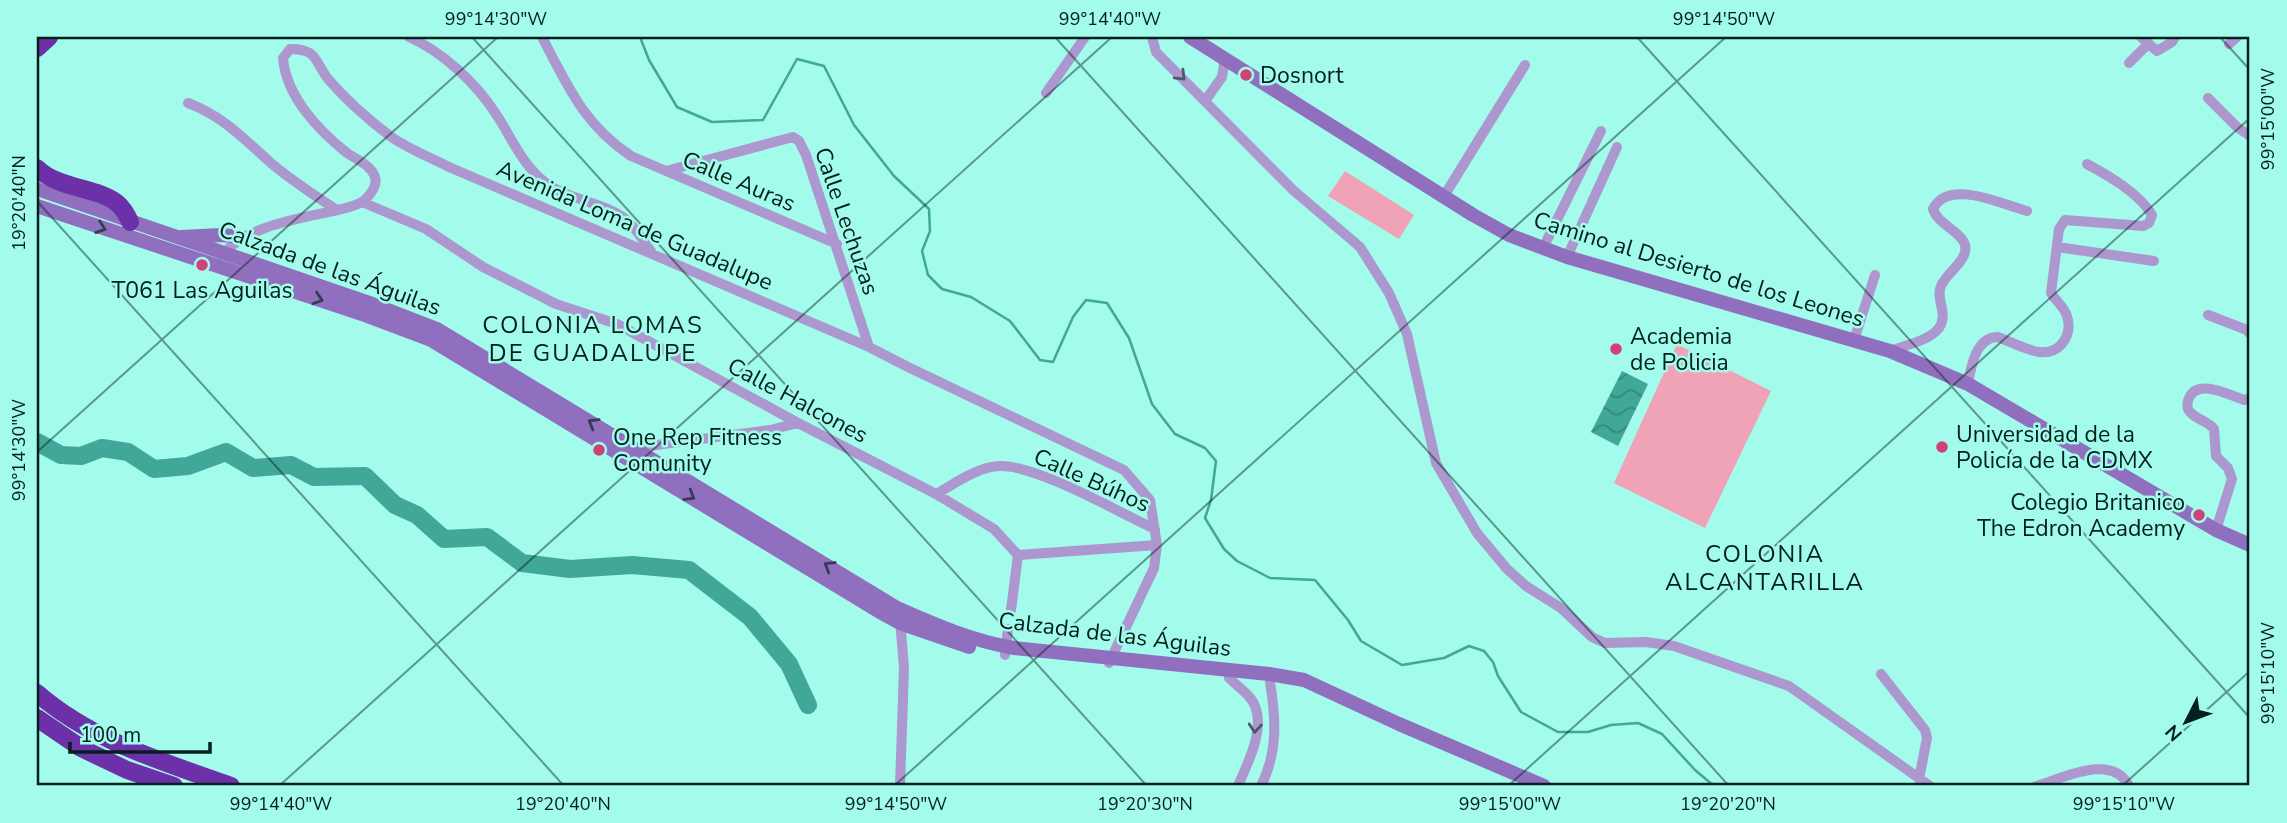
<svg xmlns="http://www.w3.org/2000/svg" width="2287" height="823" font-family="'Nunito Sans',sans-serif">
<defs>
<pattern id="water-waves" width="16" height="10" patternUnits="userSpaceOnUse" patternTransform="scale(1.75)"><rect width="16" height="10" fill="#41a798"/><path d="M0 5q4-4 8 0t8 0" fill="none" stroke="#34887b"/></pattern>
</defs>
<rect width="100%" height="100%" fill="#a2fbeb"/>
<!-- park -->
<path fill="#f0a2b7" d="M1345,171L1414,215L1399,239L1328,196Z
M1677,344L1771,391L1705,528L1614,483Z"/>
<!-- water -->
<path fill="url(#water-waves)" d="M1622,371L1648,384L1618,446L1591,432Z"/>
<g fill="none" stroke-linecap="round" stroke-linejoin="round">
<!-- stream -->
<path stroke="#41a798" stroke-width="2.5" d="M640,37L649,60L677,107L712,122L763,120L797,59L824,66L854,125L894,176L929,209L930,231L922,251L928,275L942,289L971,297L1010,321L1040,360L1053,362L1073,317L1086,300L1107,303L1129,338L1152,404L1175,434L1205,448L1216,461L1211,500L1205,518L1224,549L1237,561L1270,578L1315,580L1348,620L1361,641L1402,665L1444,658L1469,646L1484,651L1493,662L1498,676L1521,712L1558,732H1588L1611,725L1638,723L1662,734L1695,770L1714,786"/>
<!-- river -->
<path stroke="#41a798" stroke-width="18" d="M37,442L61,455L81,456L102,448L128,452L154,469L188,466L226,452L253,468L291,465L314,477L365,476L395,505L417,515L444,539L487,537L522,563L570,569L632,565L689,570L750,617L789,664L808,705"/>
<!-- minor -->
<path stroke="#ac97ce" stroke-width="10" d="M409,37C443,52 476,83 496,114C512,138 522,165 546,183C567,199 602,202 624,218C634,225 643,241 651,251
M542,37C567,85 584,125 631,156L837,244
M1152,37L1156,52L1293,190L1360,247L1389,293L1407,334L1436,463L1477,533L1507,569L1526,586L1561,608L1592,637L1605,643L1646,642L1674,646L1789,686L1930,786
M2141,37L2157,51L2172,42L2175,37
M2229,44L2237,37
M2129,63L2148,44
M1046,93L1085,37
M2208,98L2237,127L2250,136
M1205,101L1222,77L1225,58
M188,103C223,116 244,139 271,163C292,181 314,195 337,210
M666,171L793,137L799,141L806,155L869,347
M1444,196L1525,65
M362,202L426,229L483,267L556,304L617,324L798,423L936,494L994,529L1018,555L1011,610
M2057,247L2154,261
M1543,248L1601,131
M222,255C245,229 286,221 319,214C332,211 348,209 360,203C368,199 378,186 375,177C371,165 357,160 347,153C318,130 286,96 283,58L290,49C319,49 314,62 329,80C347,101 369,120 390,136C408,149 430,157 449,167L869,347L908,367L1124,470L1150,500L1157,545L1154,568L1109,663
M1567,257L1617,147
M2208,315L2247,330L2250,334
M1854,340L1875,275
M1890,351C1905,345 1929,341 1939,328C1949,313 1935,300 1941,286C1946,273 1969,260 1965,245C1962,232 1938,225 1933,209C1948,178 2001,204 2027,211
M1968,384C1971,366 1976,337 1998,337C2011,342 2026,350 2039,352C2060,355 2073,335 2067,316C2064,307 2056,301 2051,293L2059,229L2065,220L2143,226L2149,223L2152,215C2139,193 2109,176 2087,164
M633,448L770,430L798,423
M936,494C956,483 977,467 1000,466C1037,465 1118,512 1155,529
M2216,530L2232,479L2228,468L2216,456L2214,429C2207,420 2193,419 2188,409C2187,405 2187,402 2189,398C2198,378 2229,395 2244,400L2250,398
M1018,555L1157,545
M1005,655L1008,629
M1881,674L1925,730L1927,738L1919,779
M1229,678C1237,686 1251,695 1255,706C1265,731 1247,764 1238,786
M900,786L904,668L900,619
M1261,786C1278,752 1276,719 1270,682
M2036,786C2062,779 2112,752 2129,786"/>
<!-- secondary -->
<path stroke="#906fbf" stroke-width="14" d="M1190,37L1473,215L1509,235L1567,257L1890,351L1968,384L2216,530L2250,545
M37,189L367,302L437,329L897,608C935,625 973,641 1014,648L1269,674L1304,680L1399,724L1544,786
M37,206L362,314L431,340L880,612L902,624L969,647
M181,237L221,235L242,237"/>
<!-- motorway -->
<path stroke="#6c31a8" stroke-width="18" d="M37,48L49,37
M37,168C58,189 97,187 117,203C123,208 127,215 130,222
M37,693C92,741 164,762 231,786
M37,718L81,748L127,770L174,786"/>
</g>
<!-- one-way arrows -->
<defs><path id="oneway-chevron" d="M-2-3.5L2.5 0L-2 3.5" fill="none" stroke-width="1.6" stroke-linecap="round" stroke-linejoin="round" transform="scale(1.75)"/></defs>
<g stroke="#50566c">
<use href="#oneway-chevron" transform="translate(1181 76) rotate(45)"/>
<use href="#oneway-chevron" transform="translate(1255 728) rotate(95)"/>
</g>
<g stroke="#353c55">
<use href="#oneway-chevron" transform="translate(101 228) rotate(19)"/>
<use href="#oneway-chevron" transform="translate(318 299) rotate(18)"/>
<use href="#oneway-chevron" transform="translate(593 423) rotate(-149)"/>
<use href="#oneway-chevron" transform="translate(690 496) rotate(31)"/>
<use href="#oneway-chevron" transform="translate(829 566) rotate(-148)"/>
</g>
<!-- ticks -->
<path fill="none" stroke="#04201c" stroke-width="2" stroke-opacity="0.45" d="M472,37L1147,786M1055,37L1729,786M1637,37L2250,718M2220,37L2250,70M37,201L564,786M37,452L498,37M279,786L1112,37M894,786L1726,37M1508,786L2250,118M2122,786L2250,671"/>
<!-- markers -->
<g fill="#ce4275" stroke="#a2fbeb" stroke-width="2.5">
<circle cx="1246" cy="75" r="7"/>
<circle cx="202" cy="265" r="7"/>
<circle cx="1616" cy="349" r="7"/>
<circle cx="1942" cy="447" r="7"/>
<circle cx="599" cy="450" r="7"/>
<circle cx="2199" cy="515" r="7"/>
</g>
<g text-anchor="middle" stroke-width="5" stroke-linejoin="round" paint-order="stroke">
<!-- poi labels -->
<g font-size="23" fill="#04201c" stroke="#a2fbeb" text-anchor="start">
<text x="1260" y="83">Dosnort</text>
<text x="202" y="298" text-anchor="middle">T061 Las Aguilas</text>
<text x="1630" y="344">Academia<tspan x="1630" dy="26">de Policia</tspan></text>
<text x="1956" y="442">Universidad de la<tspan x="1956" dy="26">Policía de la CDMX</tspan></text>
<text x="613" y="445">One Rep Fitness<tspan x="613" dy="26">Comunity</tspan></text>
<text x="2185" y="510" text-anchor="end">Colegio Britanico<tspan x="2185" dy="26">The Edron Academy</tspan></text>
</g>
<!-- street labels -->
<g font-size="23" fill="#04201c" stroke="#a2fbeb">
<text transform="translate(739 181) rotate(23)" y="8">Calle Auras</text>
<text transform="translate(847 221) rotate(71)" y="8">Calle Lechuzas</text>
<text transform="translate(635 225) rotate(23)" y="8">Avenida Loma de Guadalupe</text>
<text transform="translate(330 268) rotate(20)" y="8">Calzada de las Águilas</text>
<text transform="translate(1699 269) rotate(17)" y="8">Camino al Desierto de los Leones</text>
<text transform="translate(798 400) rotate(28)" y="8">Calle Halcones</text>
<text transform="translate(1092 480) rotate(24)" y="8">Calle Búhos</text>
<text transform="translate(1115 634) rotate(7)" y="8">Calzada de las Águilas</text>
</g>
<!-- neighbourhood labels -->
<g font-size="24" letter-spacing="2" fill="#04201c" stroke="#a2fbeb">
<text x="593" y="333">COLONIA LOMAS<tspan x="593" dy="28">DE GUADALUPE</tspan></text>
<text x="1765" y="562">COLONIA<tspan x="1765" dy="28">ALCANTARILLA</tspan></text>
</g>
</g>
<!-- border -->
<rect width="2287" height="823" fill="none" stroke="#a2fbeb" stroke-width="77"/>
<!-- north arrow -->
<g transform="translate(2186 722) rotate(228)" stroke="#a2fbeb" stroke-width="5" paint-order="stroke">
<path d="M0-5L12 26L0 18L-12 26Z" fill="#04201c"/>
<text y="-10" font-size="19" font-weight="bold" text-anchor="middle" fill="#04201c">N</text>
</g>
<!-- scale -->
<path d="M70 742v10h140v-10" fill="none" stroke="#04201c" stroke-width="3.5"/>
<text x="80" y="742" font-size="21" fill="#04201c" stroke="#a2fbeb" stroke-width="5" paint-order="stroke">100 m</text>
<rect x="38" y="38" width="2210" height="746" fill="none" stroke="#04201c" stroke-width="2.5"/>
<g font-size="18" text-anchor="middle" fill="#04201c">
<text x="496" y="25">99°14'30"W</text>
<text x="1110" y="25">99°14'40"W</text>
<text x="1724" y="25">99°14'50"W</text>
<text transform="translate(2268 119) rotate(-90)" y="6">99°15'00"W</text>
<text transform="translate(19 203) rotate(-90)" y="6">19°20'40"N</text>
<text transform="translate(19 450) rotate(-90)" y="6">99°14'30"W</text>
<text transform="translate(2268 673) rotate(-90)" y="6">99°15'10"W</text>
<text x="281" y="810">99°14'40"W</text>
<text x="563" y="810">19°20'40"N</text>
<text x="896" y="810">99°14'50"W</text>
<text x="1145" y="810">19°20'30"N</text>
<text x="1510" y="810">99°15'00"W</text>
<text x="1728" y="810">19°20'20"N</text>
<text x="2124" y="810">99°15'10"W</text>
</g>
</svg>
